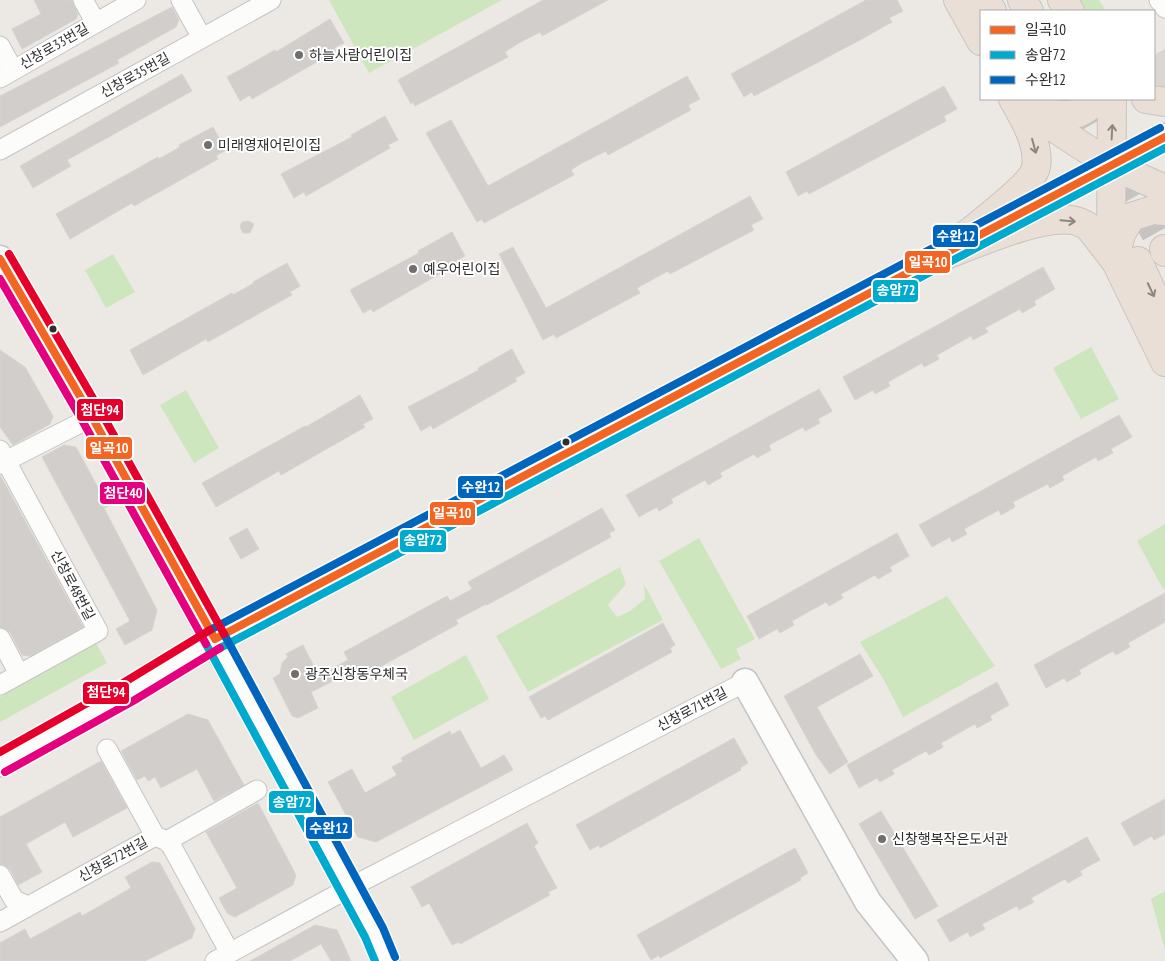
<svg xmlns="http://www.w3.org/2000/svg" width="1165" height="961" font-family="'PT Sans Narrow','Noto Sans KR',sans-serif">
<rect width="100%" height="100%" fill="#ece8e4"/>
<!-- green -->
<path fill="#cee6be" d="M329,0H502L369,73Z
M1075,0H1099L1106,11H1082Z
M113,254L135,292L106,308L85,270Z
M1091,347L1119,399L1081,419L1053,368Z
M186,390L219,448L194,463L160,405Z
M1165,524V588L1163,589L1137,541Z
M699,538L755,639L736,649L741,659L721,669L659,561Z
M620,567L626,584L608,605L617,617L630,611L645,599L644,584L663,620L528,692L496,636Z
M947,596L995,666L903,717L884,680L860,642Z
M96,643L107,663L0,722V697Z
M466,655L489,699L414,740L391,697Z
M1165,891V950L1151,899Z"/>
<!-- plaza -->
<path fill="#dad6d2" d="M1165,49V98L1154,96V55Z"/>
<!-- building -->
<path fill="#d1cecb" stroke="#d7d4d0" d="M34,0H72L78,14L76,19L22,49L12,29L41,14Z
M543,0H608L542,36L540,32L517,44L505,52L508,57L415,106L413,102L411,104L398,80Z
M866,0H897L903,11L889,18L892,22L860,40L754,96L752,92L744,97L731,74Z
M172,7L179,20L176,27L117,60L119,63L0,127V96Z
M330,19L344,43L334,48L336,51L252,99L250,95L240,101L227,77L275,50L276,52Z
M182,74L192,91L67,160L71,166L33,188L20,166Z
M687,76L700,99L688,105L691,110L608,155L606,151L582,163L571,170L574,175L484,223L482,219L477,222L426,133L451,120L488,186Z
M944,86L957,109L944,116L946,121L809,194L807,191L798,196L786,172Z
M385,116L398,140L388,145L390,148L306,196L304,192L294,198L281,174L352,137L351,135Z
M213,127L226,150L216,156L218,159L134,206L132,203L70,239L56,214L158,157L159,159L180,147L179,145Z
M750,196L763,219L751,225L754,230L670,274L668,271L637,288L640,293L556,338L554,334L543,340L499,254L513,247L546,308Z
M248,221L254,224L250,233H243L240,227L242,222Z
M452,232L465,256L456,261L457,264L373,312L371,309L363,313L350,290L419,253L418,251Z
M287,263L300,286L290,292L292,295L208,342L206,339L143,375L130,350L232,293L233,295L254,283L253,282Z
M1043,267L1055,289L1034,301L1036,305L1022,313L1020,309L985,328L988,332L973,340L971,336L937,355L939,359L924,367L922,363L888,382L890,386L875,394L873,390L855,400L843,377Z
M512,349L525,373L515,378L517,381L433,429L431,425L421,431L408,407L479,370L478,368Z
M0,350L25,367L53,416L50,424L13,445L0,427Z
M819,389L832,411L818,419L820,423L805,431L803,427L769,445L771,450L757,458L754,454L720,473L722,477L708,485L705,480L671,499L673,503L659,511L657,507L639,517L626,495Z
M360,395L373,419L363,424L365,427L281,475L279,471L216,507L202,483L305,426L306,427Z
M1119,415L1132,437L1111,449L1113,453L1098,461L1096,457L1062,476L1064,480L1050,488L1048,484L1013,502L1015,507L1001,515L999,510L964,529L967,534L952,542L950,537L932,547L919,525Z
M64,445L76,447L108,506L104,508L157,610L152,630L125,645L116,629L130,621L42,457Z
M0,475L83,627L30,656L22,655L10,632L0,627Z
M602,508L615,530L609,533L611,537L487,605L486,604L456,620L458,624L358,679L356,675L343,682L341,677L311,692L318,708L298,718L292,716L273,678L280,674L282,663L288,657L286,654L303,645L319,676L348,660L344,652L447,596L450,601L472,589L468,582Z
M247,528L259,549L241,559L229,538Z
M897,533L909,556L890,567L892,571L878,579L875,575L841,594L843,598L829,606L826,602L792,621L794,625L780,633L777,629L759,639L747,616Z
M1165,593V622L1128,643L1130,647L1116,655L1113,651L1079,670L1081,674L1067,682L1064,678L1046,688L1034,665Z
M663,623L675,645L670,648L672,652L548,720L545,716L541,718L529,697Z
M860,654L873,676L817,707L848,762L830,774L816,755L784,696Z
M997,682L1009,705L990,716L992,720L977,728L975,724L941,743L943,747L929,755L926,751L892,770L894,774L880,782L877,778L859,788L847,765Z
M188,714L208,720L244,785L214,801L197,769L161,788L155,777L148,781L145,776L137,780L121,751Z
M460,730L481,768L504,755L513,770L376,842L358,837L328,782L352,769L365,793L397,775L392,767L403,761L401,758L450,731L451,735Z
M734,738L748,763L740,768L741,770L600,848L599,845L590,850L576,825Z
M101,761L127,808L73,837L65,822L26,844L42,872L18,885L10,869L0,864V817Z
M1165,799V834L1154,840L1152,836L1134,846L1121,823Z
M258,803L296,875L293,885L235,917L227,913L219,898L237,888L206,832Z
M881,811L938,906L915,919L859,824Z
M527,823L538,843L534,846L557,888L548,892L550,895L497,924L460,944L459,942L452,945L429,903L422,907L411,887Z
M1087,837L1100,860L1080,871L1082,875L1068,883L1065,879L1031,898L1034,902L1019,910L1017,906L982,924L985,929L970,937L968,932L950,942L937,920Z
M795,848L808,873L800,878L801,880L660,958L659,955L651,960L637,935Z
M152,862L160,863L179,898L195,929L192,938L145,961H0V943L25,929L30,939L80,912L82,916L131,888L125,877Z
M315,925L337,930L351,961H331L321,944L290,961H250Z"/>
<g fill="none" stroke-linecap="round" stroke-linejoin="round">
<!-- highway-tunnel -->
<path stroke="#c6c3c0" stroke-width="28" stroke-dasharray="28 14" stroke-linecap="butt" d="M1080,99L1164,249"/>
<defs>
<path id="street" d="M83,0L96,23
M181,0L202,38
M1159,0L1165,8
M0,46L13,70
M0,78L136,0
M0,150L271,0
M0,450L98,631L0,685
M0,464L92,417
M0,638L19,674
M107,749L155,836
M167,841L257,790
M0,875L14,900L28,906
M0,922L155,836L167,841L172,847L230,953
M215,961L349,888L745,682"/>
<path id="secondary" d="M991,229L1165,137
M0,259L92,417L374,933L386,961
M745,682L868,902L915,961
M0,763L128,692L215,639L957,248"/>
<path id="highway" d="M958,0L981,41
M985,0L992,11
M1022,0L1029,11
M1062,0L1070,11
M1112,99L1111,239L1116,260
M1146,99L1165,102
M1015,102L1111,165L1165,189
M1035,109C1060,117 1078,120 1097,99
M952,246C969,232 1033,185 1036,167C1040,145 1024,118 1013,99
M1164,249L1165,252
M1117,250L1121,234L1131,217L1153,210L1165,211
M938,258C971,246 1038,215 1072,220C1078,221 1084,224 1089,227L1116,262L1165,362
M1138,261L1165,320"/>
</defs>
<!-- street casing -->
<use href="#street" stroke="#c5c4c5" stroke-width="21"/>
<!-- secondary casing -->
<use href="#secondary" stroke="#c5c4c5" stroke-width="29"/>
<!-- highway casing -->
<use href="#highway" stroke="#c6c5c4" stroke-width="30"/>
<!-- street -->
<use href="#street" stroke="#fcfcfb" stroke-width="19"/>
<!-- secondary -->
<use href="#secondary" stroke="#fcfcfb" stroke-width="26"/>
<!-- highway -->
<use href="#highway" stroke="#eadfd6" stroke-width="28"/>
<defs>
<path id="bus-1" d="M0,259L92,417L215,639
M215,639L1165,137"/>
<path id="bus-2" d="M206,644L365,937L375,961
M220,648L1165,148"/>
<path id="bus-3" d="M210,630L1160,128
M224,634L383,928L395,957"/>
<path id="bus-4" d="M0,279L83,422L206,644
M5,772L133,701L220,648"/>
<path id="bus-5" d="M9,254L101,412L224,634
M0,752L123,683L210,630"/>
</defs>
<!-- bus-1 casing -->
<use href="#bus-1" stroke="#fff" stroke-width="11"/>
<!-- bus-2 casing -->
<use href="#bus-2" stroke="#fff" stroke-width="11"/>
<!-- bus-3 casing -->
<use href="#bus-3" stroke="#fff" stroke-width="11"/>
<!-- bus-4 casing -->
<use href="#bus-4" stroke="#fff" stroke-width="11"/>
<!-- bus-5 casing -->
<use href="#bus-5" stroke="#fff" stroke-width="11"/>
<!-- bus-1 -->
<use href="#bus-1" stroke="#f26522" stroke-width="8"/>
<!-- bus-2 -->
<use href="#bus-2" stroke="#00a9ce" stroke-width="8"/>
<!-- bus-3 -->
<use href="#bus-3" stroke="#0065bd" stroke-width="8"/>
<!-- bus-4 -->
<use href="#bus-4" stroke="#e5007d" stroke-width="8"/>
<!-- bus-5 -->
<use href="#bus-5" stroke="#e4002b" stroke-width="8"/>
</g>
<!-- one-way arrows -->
<defs><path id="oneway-shaft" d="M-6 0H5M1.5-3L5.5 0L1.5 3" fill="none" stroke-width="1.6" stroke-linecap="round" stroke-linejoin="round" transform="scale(1.25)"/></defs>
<g stroke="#8c8682">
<use href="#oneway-shaft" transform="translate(1112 132) rotate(-87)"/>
<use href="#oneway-shaft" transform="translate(1034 146) rotate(75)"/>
<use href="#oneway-shaft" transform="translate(1068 221) rotate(5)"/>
<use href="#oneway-shaft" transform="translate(1151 290) rotate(65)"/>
</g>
<!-- markers -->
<g fill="#706f6e" stroke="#fff" stroke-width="2">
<circle cx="299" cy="55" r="5"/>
<circle cx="208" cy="145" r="5"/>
<circle cx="413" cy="269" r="5"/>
<circle cx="295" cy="674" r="5"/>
<circle cx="882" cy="839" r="5"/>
</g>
<g fill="#2e2e2e" stroke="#fff" stroke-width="2">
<circle cx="53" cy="329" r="4.5"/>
<circle cx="566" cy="442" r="4.5"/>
</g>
<g text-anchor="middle" stroke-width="4" stroke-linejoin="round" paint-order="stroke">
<!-- street labels -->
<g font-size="14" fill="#2e2e2e" stroke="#fff">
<text transform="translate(54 46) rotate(-30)" y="5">신창로33번길</text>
<text transform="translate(135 75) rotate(-29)" y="5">신창로35번길</text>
<text transform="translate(73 585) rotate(62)" y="5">신창로48번길</text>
<text transform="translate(692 709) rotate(-28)" y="5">신창로71번길</text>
<text transform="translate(113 859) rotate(-29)" y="5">신창로72번길</text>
</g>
<!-- poi labels -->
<g font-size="14" fill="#2e2e2e" stroke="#fff" text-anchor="start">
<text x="309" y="60">하늘사람어린이집</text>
<text x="218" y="150">미래영재어린이집</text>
<text x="423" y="274">예우어린이집</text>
<text x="305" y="679">광주신창동우체국</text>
<text x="892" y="844">신창행복작은도서관</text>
</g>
</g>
<g stroke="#fff" stroke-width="2">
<rect x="932" y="224" width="47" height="24" rx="5" fill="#0065bd"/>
<rect x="904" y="250" width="47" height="24" rx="5" fill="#f26522"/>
<rect x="872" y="279" width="47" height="24" rx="5" fill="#00a9ce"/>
<rect x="76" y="398" width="48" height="24" rx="5" fill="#e4002b"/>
<rect x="85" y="436" width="48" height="24" rx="5" fill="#f26522"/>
<rect x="457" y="475" width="47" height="24" rx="5" fill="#0065bd"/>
<rect x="99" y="481" width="47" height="24" rx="5" fill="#e5007d"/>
<rect x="429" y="501" width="47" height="25" rx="5" fill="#f26522"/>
<rect x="399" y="529" width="48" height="24" rx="5" fill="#00a9ce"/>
<rect x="82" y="681" width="48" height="24" rx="5" fill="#e4002b"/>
<rect x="268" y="790" width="47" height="24" rx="5" fill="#00a9ce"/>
<rect x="305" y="816" width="48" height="24" rx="5" fill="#0065bd"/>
</g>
<g font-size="14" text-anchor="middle" font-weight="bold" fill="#fff">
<text x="956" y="241">수완12</text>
<text x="928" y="267">일곡10</text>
<text x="896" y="295">송암72</text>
<text x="100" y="415">첨단94</text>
<text x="109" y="453">일곡10</text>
<text x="481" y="492">수완12</text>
<text x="123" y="498">첨단40</text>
<text x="452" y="518">일곡10</text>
<text x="423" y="545">송암72</text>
<text x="106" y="697">첨단94</text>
<text x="292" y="807">송암72</text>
<text x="329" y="833">수완12</text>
</g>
<!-- legend -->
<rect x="980" y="10" width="175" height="90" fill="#ffffff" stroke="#ababab"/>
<rect x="990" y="26" width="25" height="8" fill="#f26522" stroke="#ababab"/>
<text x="1025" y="35" font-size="15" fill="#2e2e2e">일곡10</text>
<rect x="990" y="51" width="25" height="8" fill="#00a9ce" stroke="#ababab"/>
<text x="1025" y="60" font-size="15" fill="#2e2e2e">송암72</text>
<rect x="990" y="76" width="25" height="8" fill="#0065bd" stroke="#ababab"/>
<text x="1025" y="85" font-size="15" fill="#2e2e2e">수완12</text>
</svg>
